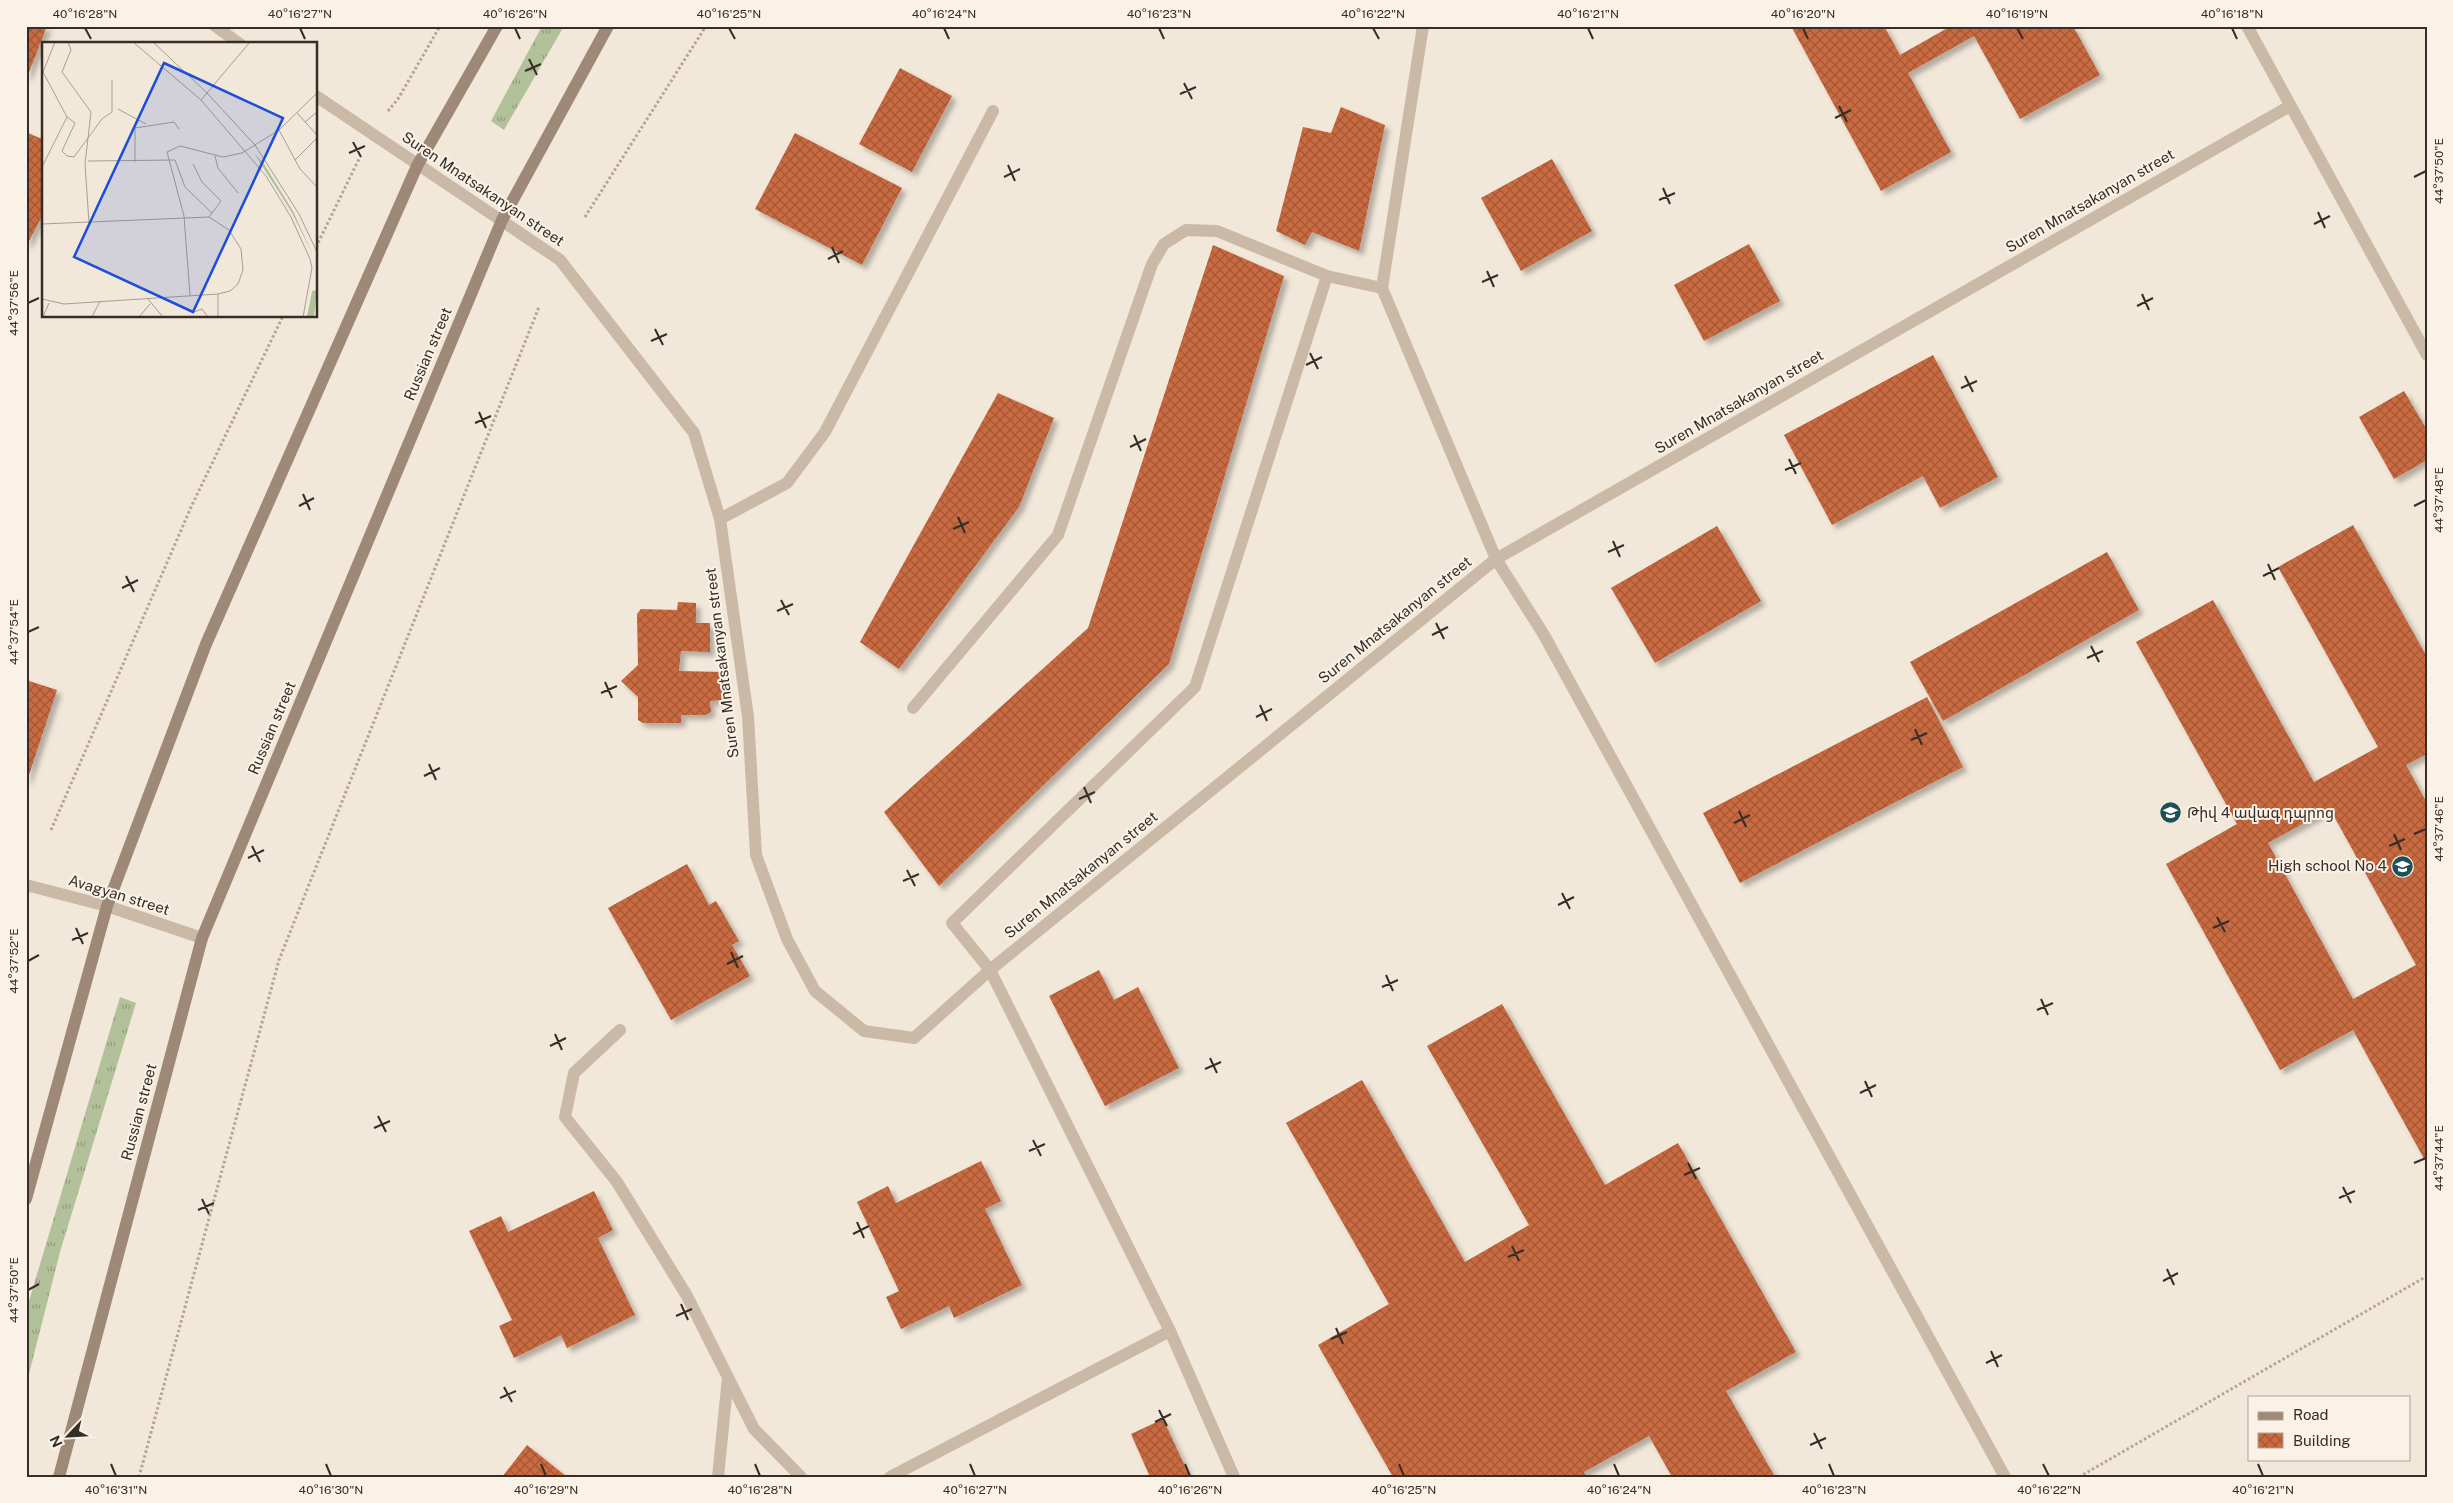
<svg xmlns="http://www.w3.org/2000/svg" width="2453" height="1503" font-family="'Public Sans','Noto Sans Armenian',sans-serif">
<defs>
<pattern id="grass-tufts" width="24" height="20" patternUnits="userSpaceOnUse" patternTransform="scale(1.25)"><rect width="24" height="20" fill="#b2c19a"/><path d="M3 7l-1-3M5 7V3M7 7l1-3M15 17l-1-3M17 17v-4M19 17l1-3" fill="none" stroke="#929d7e"/></pattern>
<pattern id="building-cross-hatch" width="8" height="8" patternUnits="userSpaceOnUse" patternTransform="scale(1.25)"><rect width="8" height="8" fill="#c96a41"/><path d="M0 0l8 8M0 8l8-8" fill="none" stroke="#a45836"/></pattern>
<filter id="shadow"><feDropShadow dx="4.5" dy="4.5" stdDeviation="2.5" flood-color="#0004"/></filter>
</defs>
<rect width="100%" height="100%" fill="#f2e8da"/>
<!-- grass -->
<path fill="url(#grass-tufts)" d="M542,26H564L504,130L491,121Z
M120,997L136,1003L60,1252L26,1386V1311Z"/>
<!-- building -->
<path fill="url(#building-cross-hatch)" fill-rule="evenodd" filter="url(#shadow)" d="M26,26H47L26,80Z
M1791,26H1884L1900,55L1951,26H2073L2100,75L2020,119L1974,36L1908,73L1951,152L1881,191Z
M900,68L952,96L912,172L859,144Z
M1341,107L1385,125L1359,251L1312,232L1305,245L1276,231L1303,127L1331,133Z
M26,132L44,140V212L26,247Z
M795,133L902,188L862,265L755,209Z
M1552,159L1592,231L1521,271L1481,198Z
M1749,244L1780,301L1704,341L1674,285Z
M1213,245L1284,276L1169,664L939,886L884,812L1088,628Z
M1933,355L1998,477L1940,508L1923,476L1832,525L1784,435Z
M2404,391L2427,430V460L2394,479L2359,417Z
M998,393L1054,418L1019,507L899,669L860,642Z
M2353,525L2427,657V754L2406,765L2427,803V1164L2353,1030L2280,1070L2166,864L2237,824L2136,642L2213,600L2314,782L2378,747L2278,567ZM2330,809L2416,965L2353,999L2268,843Z
M1717,526L1761,601L1655,663L1611,588Z
M2107,552L2139,610L1943,721L1910,662Z
M678,602L696,603V623H710V652L681,651L679,671L724,672L722,700L710,701L711,712L705,715H681V723H643L638,720V697L621,681L638,665L637,614L641,609L677,610Z
M26,680L57,690L27,781H26Z
M1927,697L1963,767L1740,883L1703,813Z
M687,864L709,905L716,901L739,941L732,945L750,976L671,1020L608,908Z
M1099,970L1114,1000L1138,987L1179,1068L1105,1106L1049,996Z
M1502,1004L1605,1185L1678,1143L1796,1352L1726,1391L1775,1477H1672L1649,1436L1584,1472L1586,1477H1393L1318,1345L1389,1304L1286,1123L1362,1080L1465,1262L1529,1225L1427,1046Z
M981,1161L1001,1201L985,1209L1022,1285L954,1318L949,1306L901,1329L886,1297L899,1291L857,1202L888,1186L896,1203Z
M594,1191L613,1230L598,1238L635,1315L567,1348L561,1335L514,1358L499,1326L512,1320L469,1231L501,1216L508,1232Z
M1163,1419L1190,1477H1150L1131,1434Z
M527,1445L567,1477H502Z"/>
<g fill="none" stroke-linecap="round" stroke-linejoin="round">
<!-- path -->
<path stroke="#b6a390" stroke-width="3" stroke-dasharray="2.5 2.5" stroke-linecap="butt" d="M388,111L398,99L440,26
M585,217L706,26
M316,247L359,159
M51,830L192,505L283,316
M139,1477L279,960L539,307
M2079,1477L2427,1276"/>
<!-- service -->
<path stroke="#cab9a6" stroke-width="12" d="M913,708L1058,535L1152,264L1164,244L1186,230L1217,231L1327,276
M718,1477L728,1377"/>
<!-- minor -->
<path stroke="#cab9a6" stroke-width="12" d="M215,26L240,44
M1423,26L1382,288L1496,559L1544,635L2005,1477
M2247,26L2427,355
M316,96L560,260L694,433L720,519L748,717L756,855L787,939L815,991L864,1031L914,1038L990,970L1496,559L2290,106
M720,519L787,483L825,432L993,111
M620,1030L574,1073L565,1117L617,1182L687,1296L754,1429L801,1477
M890,1477L1170,1331
M1234,1477L1170,1331L990,970L952,923L1195,687L1327,276L1382,288"/>
<!-- tertiary -->
<path stroke="#cab9a6" stroke-width="12" d="M26,885L107,906L202,938"/>
<!-- secondary -->
<path stroke="#9e8877" stroke-width="12" d="M26,1199L107,906L206,644L417,166L497,26
M59,1477L202,938L502,220L608,26"/>
</g>
<!-- ticks -->
<path fill="none" stroke="#362d27" stroke-width="2" d="M85,28L91,39M300,28L305,39M515,28L520,39M729,28L735,39M944,28L949,39M1159,28L1164,39M1373,28L1379,39M1588,28L1593,39M1803,28L1808,39M2017,28L2023,39M2232,28L2237,39M529,59L537,75M525,71L541,64M1184,83L1192,99M1180,94L1196,87M1839,106L1847,122M1835,118L1851,110M353,142L361,157M349,153L365,146M1008,165L1015,181M1004,177L1020,169M2414,177L2426,171M1663,188L1670,204M1659,200L1675,193M2318,212L2325,228M2314,224L2330,216M832,247L839,263M828,259L843,251M1487,271L1494,287M1482,282L1498,275M2142,294L2149,310M28,303L39,298M2137,306L2153,298M655,329L663,345M651,341L667,334M1310,353L1318,369M1306,365L1322,357M1965,376L1973,392M1961,388L1977,381M479,412L486,428M475,423L491,416M1134,435L1141,451M1130,447L1146,439M1789,459L1796,474M1785,470L1801,463M303,494L310,510M299,506L314,498M2414,506L2426,500M958,517L965,533M953,529L969,522M1613,541L1620,557M1608,552L1624,545M2268,564L2275,580M126,576L134,592M2263,576L2279,568M122,588L138,580M781,600L789,615M777,611L793,604M1436,623L1444,639M28,632L39,627M1432,635L1448,627M2091,646L2099,662M2087,658L2103,651M605,682L612,698M601,693L617,686M1260,705L1267,721M1256,717L1272,709M1915,729L1922,745M1911,740L1927,733M429,764L436,780M424,776L440,768M1084,787L1091,803M1079,799L1095,792M1739,811L1746,827M1734,823L1750,815M2394,834L2401,850M2414,834L2426,829M252,846L260,862M2389,846L2405,839M248,858L264,850M907,870L915,886M903,881L919,874M1562,893L1570,909M1558,905L1574,897M2217,917L2225,932M76,928L83,944M2213,928L2229,921M72,940L88,933M731,952L738,968M28,961L39,955M727,964L743,956M1386,975L1393,991M1382,987L1398,980M2041,999L2048,1015M2037,1010L2053,1003M555,1034L562,1050M550,1046L566,1038M1210,1058L1217,1073M1205,1069L1221,1062M1865,1081L1872,1097M1860,1093L1876,1085M378,1116L386,1132M374,1128L390,1121M1033,1140L1041,1156M1029,1151L1045,1144M1688,1163L1696,1179M2414,1163L2426,1158M1684,1175L1700,1168M2343,1187L2351,1203M2339,1198L2355,1191M202,1199L209,1214M198,1210L214,1203M857,1222L864,1238M853,1234L869,1226M1512,1246L1519,1261M1508,1257L1524,1250M2167,1269L2174,1285M2163,1281L2178,1273M28,1290L39,1284M681,1304L688,1320M676,1316L692,1309M1336,1328L1343,1344M1331,1339L1347,1332M1991,1351L1998,1367M1986,1363L2002,1355M504,1387L512,1402M500,1398L516,1391M1159,1410L1167,1426M1155,1422L1171,1414M1814,1433L1822,1449M1810,1445L1826,1438M111,1464L116,1476M326,1464L331,1476M541,1464L546,1476M755,1464L760,1476M970,1464L975,1476M1185,1464L1190,1476M1399,1464L1404,1476M1614,1464L1619,1476M1829,1464L1834,1476M2043,1464L2049,1476M2258,1464L2263,1476"/>
<!-- icons -->
<defs>
<symbol id="school-disc" viewBox="-11 -11 22 22"><circle r="9.5" fill="#1c5158" stroke="#faf2e6"/><path d="M0-5L7-2L0 1L-7-2ZM-4 1L0 2.5L4 1V4Q0 6-4 4Z" fill="#fff"/></symbol>
</defs>
<g fill-rule="evenodd">
<use href="#school-disc" x="2158" y="800" width="25" height="25"/>
<use href="#school-disc" x="2390" y="854" width="25" height="25"/>
</g>
<g text-anchor="middle" stroke-width="4" stroke-linejoin="round" paint-order="stroke">
<!-- street labels -->
<g font-size="15" fill="#362d27" stroke="#faf2e6">
<text transform="translate(483 189) rotate(34)" y="5">Suren Mnatsakanyan street</text>
<text transform="translate(2090 201) rotate(-30)" y="5">Suren Mnatsakanyan street</text>
<text transform="translate(428 354) rotate(-67)" y="5">Russian street</text>
<text transform="translate(1739 402) rotate(-30)" y="5">Suren Mnatsakanyan street</text>
<text transform="translate(1395 620) rotate(-39)" y="5">Suren Mnatsakanyan street</text>
<text transform="translate(722 663) rotate(-97)" y="5">Suren Mnatsakanyan street</text>
<text transform="translate(272 728) rotate(-67)" y="5">Russian street</text>
<text transform="translate(1081 875) rotate(-39)" y="5">Suren Mnatsakanyan street</text>
<text transform="translate(119 895) rotate(17)" y="5">Avagyan street</text>
<text transform="translate(139 1112) rotate(-75)" y="5">Russian street</text>
</g>
<!-- poi labels -->
<g font-size="15" fill="#362d27" stroke="#faf2e6" text-anchor="start">
<text x="2187" y="818">Թիվ 4 ավագ դպրոց</text>
<text x="2387" y="871" text-anchor="end">High school No 4</text>
</g>
</g>
<!-- overview -->
<g transform="translate(42 42)">
<rect width="275" height="275" fill="#f2e8da"/>
<path d="M212,111L222,122L251,169L271,213L249,169ZM275,248L272,275H265L270,249Z" fill="#b2c19a"/>
<path fill="none" stroke="#a79d92" stroke-width="1" d="M26,0L29,8L20,30L49,70L43,122L47,181M91,0L159,58L224,134L249,175L268,217L270,226L261,275M111,0L165,51L213,103L257,172L275,210M159,58L208,0M76,67L104,82M255,71L275,93M25,75L33,81L20,109L25,114L32,115L60,77L70,70V38M263,80L275,70M237,88L258,127L275,145M173,114L176,126L196,151M253,118L275,96M46,119L133,118L143,145L170,171L167,175M93,120V86L132,80L137,87M151,122L160,140L179,159L170,171M0,125L25,75L1,30L13,0M0,182L167,175L187,188L199,207L201,228L196,242L188,249L176,252L22,262L0,257M148,253L142,174L125,110L138,104L181,115L200,111L237,88L275,51M105,256L121,275M152,270L160,267L166,275M1,275L7,261M50,275L58,259M97,275L108,262M176,275V252"/>
<path fill="#1d4ed8" fill-opacity="0.15" stroke="#1d4ed8" stroke-width="2.5" d="M122,21L241,76L151,270L32,215Z"/>
<rect width="275" height="275" fill="none" stroke="#362d27" stroke-width="2.5"/>
</g>
<!-- border -->
<rect width="2453" height="1503" fill="none" stroke="#faf2e6" stroke-width="55"/>
<!-- legend -->
<rect x="2248" y="1396" width="162" height="65" fill="#faf2e6" stroke="#aca39a"/>
<rect x="2258" y="1412" width="25" height="8" fill="#9e8877" stroke="#aca39a"/>
<text x="2293" y="1420" font-size="15" fill="#362d27">Road</text>
<rect x="2258" y="1433" width="25" height="15" fill="url(#building-cross-hatch)" stroke="#aca39a"/>
<text x="2293" y="1446" font-size="15" fill="#362d27">Building</text>
<!-- north arrow -->
<g transform="translate(68 1436) rotate(245)" stroke="#faf2e6" stroke-width="4" paint-order="stroke">
<path d="M0-4L9 19L0 12L-9 19Z" fill="#362d27"/>
<text y="-8" font-size="14" font-weight="bold" text-anchor="middle" fill="#362d27">N</text>
</g>
<rect x="28" y="28" width="2398" height="1448" fill="none" stroke="#362d27" stroke-width="2"/>
<g font-size="12" text-anchor="middle" fill="#362d27">
<text x="85" y="18">40°16'28"N</text>
<text x="300" y="18">40°16'27"N</text>
<text x="515" y="18">40°16'26"N</text>
<text x="729" y="18">40°16'25"N</text>
<text x="944" y="18">40°16'24"N</text>
<text x="1159" y="18">40°16'23"N</text>
<text x="1373" y="18">40°16'22"N</text>
<text x="1588" y="18">40°16'21"N</text>
<text x="1803" y="18">40°16'20"N</text>
<text x="2017" y="18">40°16'19"N</text>
<text x="2232" y="18">40°16'18"N</text>
<text transform="translate(2439 171) rotate(-90)" y="4">44°37'50"E</text>
<text transform="translate(14 303) rotate(-90)" y="4">44°37'56"E</text>
<text transform="translate(2439 500) rotate(-90)" y="4">44°37'48"E</text>
<text transform="translate(14 632) rotate(-90)" y="4">44°37'54"E</text>
<text transform="translate(2439 829) rotate(-90)" y="4">44°37'46"E</text>
<text transform="translate(14 961) rotate(-90)" y="4">44°37'52"E</text>
<text transform="translate(2439 1158) rotate(-90)" y="4">44°37'44"E</text>
<text transform="translate(14 1290) rotate(-90)" y="4">44°37'50"E</text>
<text x="116" y="1494">40°16'31"N</text>
<text x="331" y="1494">40°16'30"N</text>
<text x="546" y="1494">40°16'29"N</text>
<text x="760" y="1494">40°16'28"N</text>
<text x="975" y="1494">40°16'27"N</text>
<text x="1190" y="1494">40°16'26"N</text>
<text x="1404" y="1494">40°16'25"N</text>
<text x="1619" y="1494">40°16'24"N</text>
<text x="1834" y="1494">40°16'23"N</text>
<text x="2049" y="1494">40°16'22"N</text>
<text x="2263" y="1494">40°16'21"N</text>
</g>
</svg>
